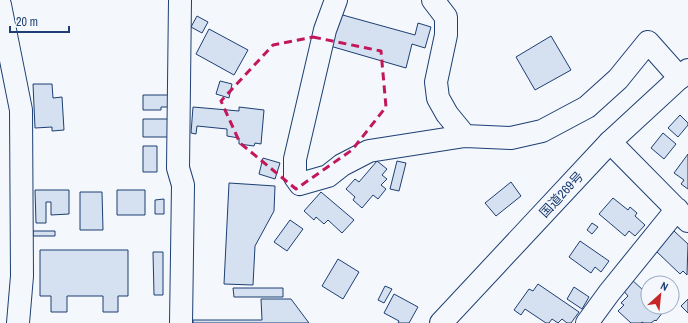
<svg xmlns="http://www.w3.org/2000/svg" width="688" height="323" font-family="'Archivo Narrow','Noto Sans JP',sans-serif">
<rect width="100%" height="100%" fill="#f4f7fb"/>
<!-- building -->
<path fill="#d5e0f0" stroke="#1d3f73" d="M339,14L415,35L418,23L431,27L425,48L412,44L406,68L330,46Z
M197,16L208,22L202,33L191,27Z
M209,29L248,50L234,75L196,54Z
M551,36L571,70L535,90L516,57Z
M220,81L232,84L229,98L216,94Z
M33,84H52L53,98L62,97L64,130L52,131V127L35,128Z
M143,95H169V107H161V110H143Z
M193,107L239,111V107L264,110L261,144L255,143L254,146L239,144V138L227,136V129L197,126L196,134L191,133Z
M680,115L688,123V125L678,137L668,128Z
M143,119H168V137H143Z
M663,133L676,144L664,159L651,148Z
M143,146H157V172H143Z
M688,154V189L681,184L684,180L674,173Z
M263,158L280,163L275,179L259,174Z
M377,161L387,169L382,175L387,179L381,185L386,189L378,199L373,195L362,208L353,200L355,197L346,189L355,179L359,182Z
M397,161L406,163L399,191L390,189Z
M511,182L521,196L496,216L485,203Z
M229,183L275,186L274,211L255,246L253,285L224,284Z
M35,190H69V214L51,215V202H46V223H36Z
M117,190H145V215H117Z
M80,192H102L103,230H80Z
M321,192L354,220L342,233L328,220L324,224L316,217L314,220L304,211Z
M613,198L628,210L630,207L637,213L635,216L645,225L635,236L629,231L625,236L599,214Z
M164,199V214H155V200Z
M290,220L303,229L287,251L274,242Z
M592,223L598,227L592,234L587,230Z
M33,231H55V236H33Z
M674,231L688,244L687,275L683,271L680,274L656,251Z
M580,241L609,261L601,272L595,267L591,273L569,257Z
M40,250H128V296H118V312H103V296H67V312H51V296H40Z
M153,252H163V295H154Z
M338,259L359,272L343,299L322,286Z
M631,279L644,291L642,293L648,298V307H658L663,312L656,321L655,320L651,323H644L642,322L641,323H631L618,311L624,305L621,303L628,296L622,289Z
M538,284L579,312L571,323H567L562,319L558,323L552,319L549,323H546L525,309L521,315L514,310L529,289L533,291Z
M385,286L392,289L384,303L378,300Z
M574,287L589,297L582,309L567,299Z
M233,288H283V297H234Z
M394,294L418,307L409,323H398L399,321L384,313Z
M261,299H291L309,323H193V320H262Z
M688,299V313L681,306Z"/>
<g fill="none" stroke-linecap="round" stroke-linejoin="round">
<defs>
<path id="minor" d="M180,0L178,168L183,185L181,323
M336,0L325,30L295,159V177L300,184L328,176L342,165L369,151L465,136L511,138L542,131L587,107L618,79L648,42L680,78
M433,0L446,17V35L436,82L438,98L447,114L465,136
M0,5L21,110L22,276L18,323
M610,142L688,221
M587,323L609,293L677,209"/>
<path id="highway" d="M441,323L610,142L688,70"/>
</defs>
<!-- minor casing -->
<use href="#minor" stroke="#1d3f73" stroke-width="24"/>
<!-- highway casing -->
<use href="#highway" stroke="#1d3f73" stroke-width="24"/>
<!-- minor -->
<use href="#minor" stroke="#f4f7fb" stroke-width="22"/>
<!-- highway -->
<use href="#highway" stroke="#f4f7fb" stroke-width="22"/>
</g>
<!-- marked area -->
<path fill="none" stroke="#c2185b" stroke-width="3" stroke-dasharray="8 5" stroke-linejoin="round" d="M313,37L381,51L386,107L352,150L296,189L240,143L221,101L273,45Z"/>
<g text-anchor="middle" stroke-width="3" stroke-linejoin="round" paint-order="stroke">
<!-- street labels -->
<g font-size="13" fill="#1d3f73" stroke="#f4f7fb">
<text transform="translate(561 194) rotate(-47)" y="5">国道269号</text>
</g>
</g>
<!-- north arrow -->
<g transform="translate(660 295) rotate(27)"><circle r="19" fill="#f4f7fb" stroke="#9eadc5"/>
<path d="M0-3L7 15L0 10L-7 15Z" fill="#c62828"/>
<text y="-6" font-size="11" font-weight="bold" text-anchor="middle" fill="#1d3f73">N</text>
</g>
<!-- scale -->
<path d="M10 26v6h59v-6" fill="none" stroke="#1d3f73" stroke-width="2"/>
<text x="16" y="26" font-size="12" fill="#1d3f73" stroke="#f4f7fb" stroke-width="3" paint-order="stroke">20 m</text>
</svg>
